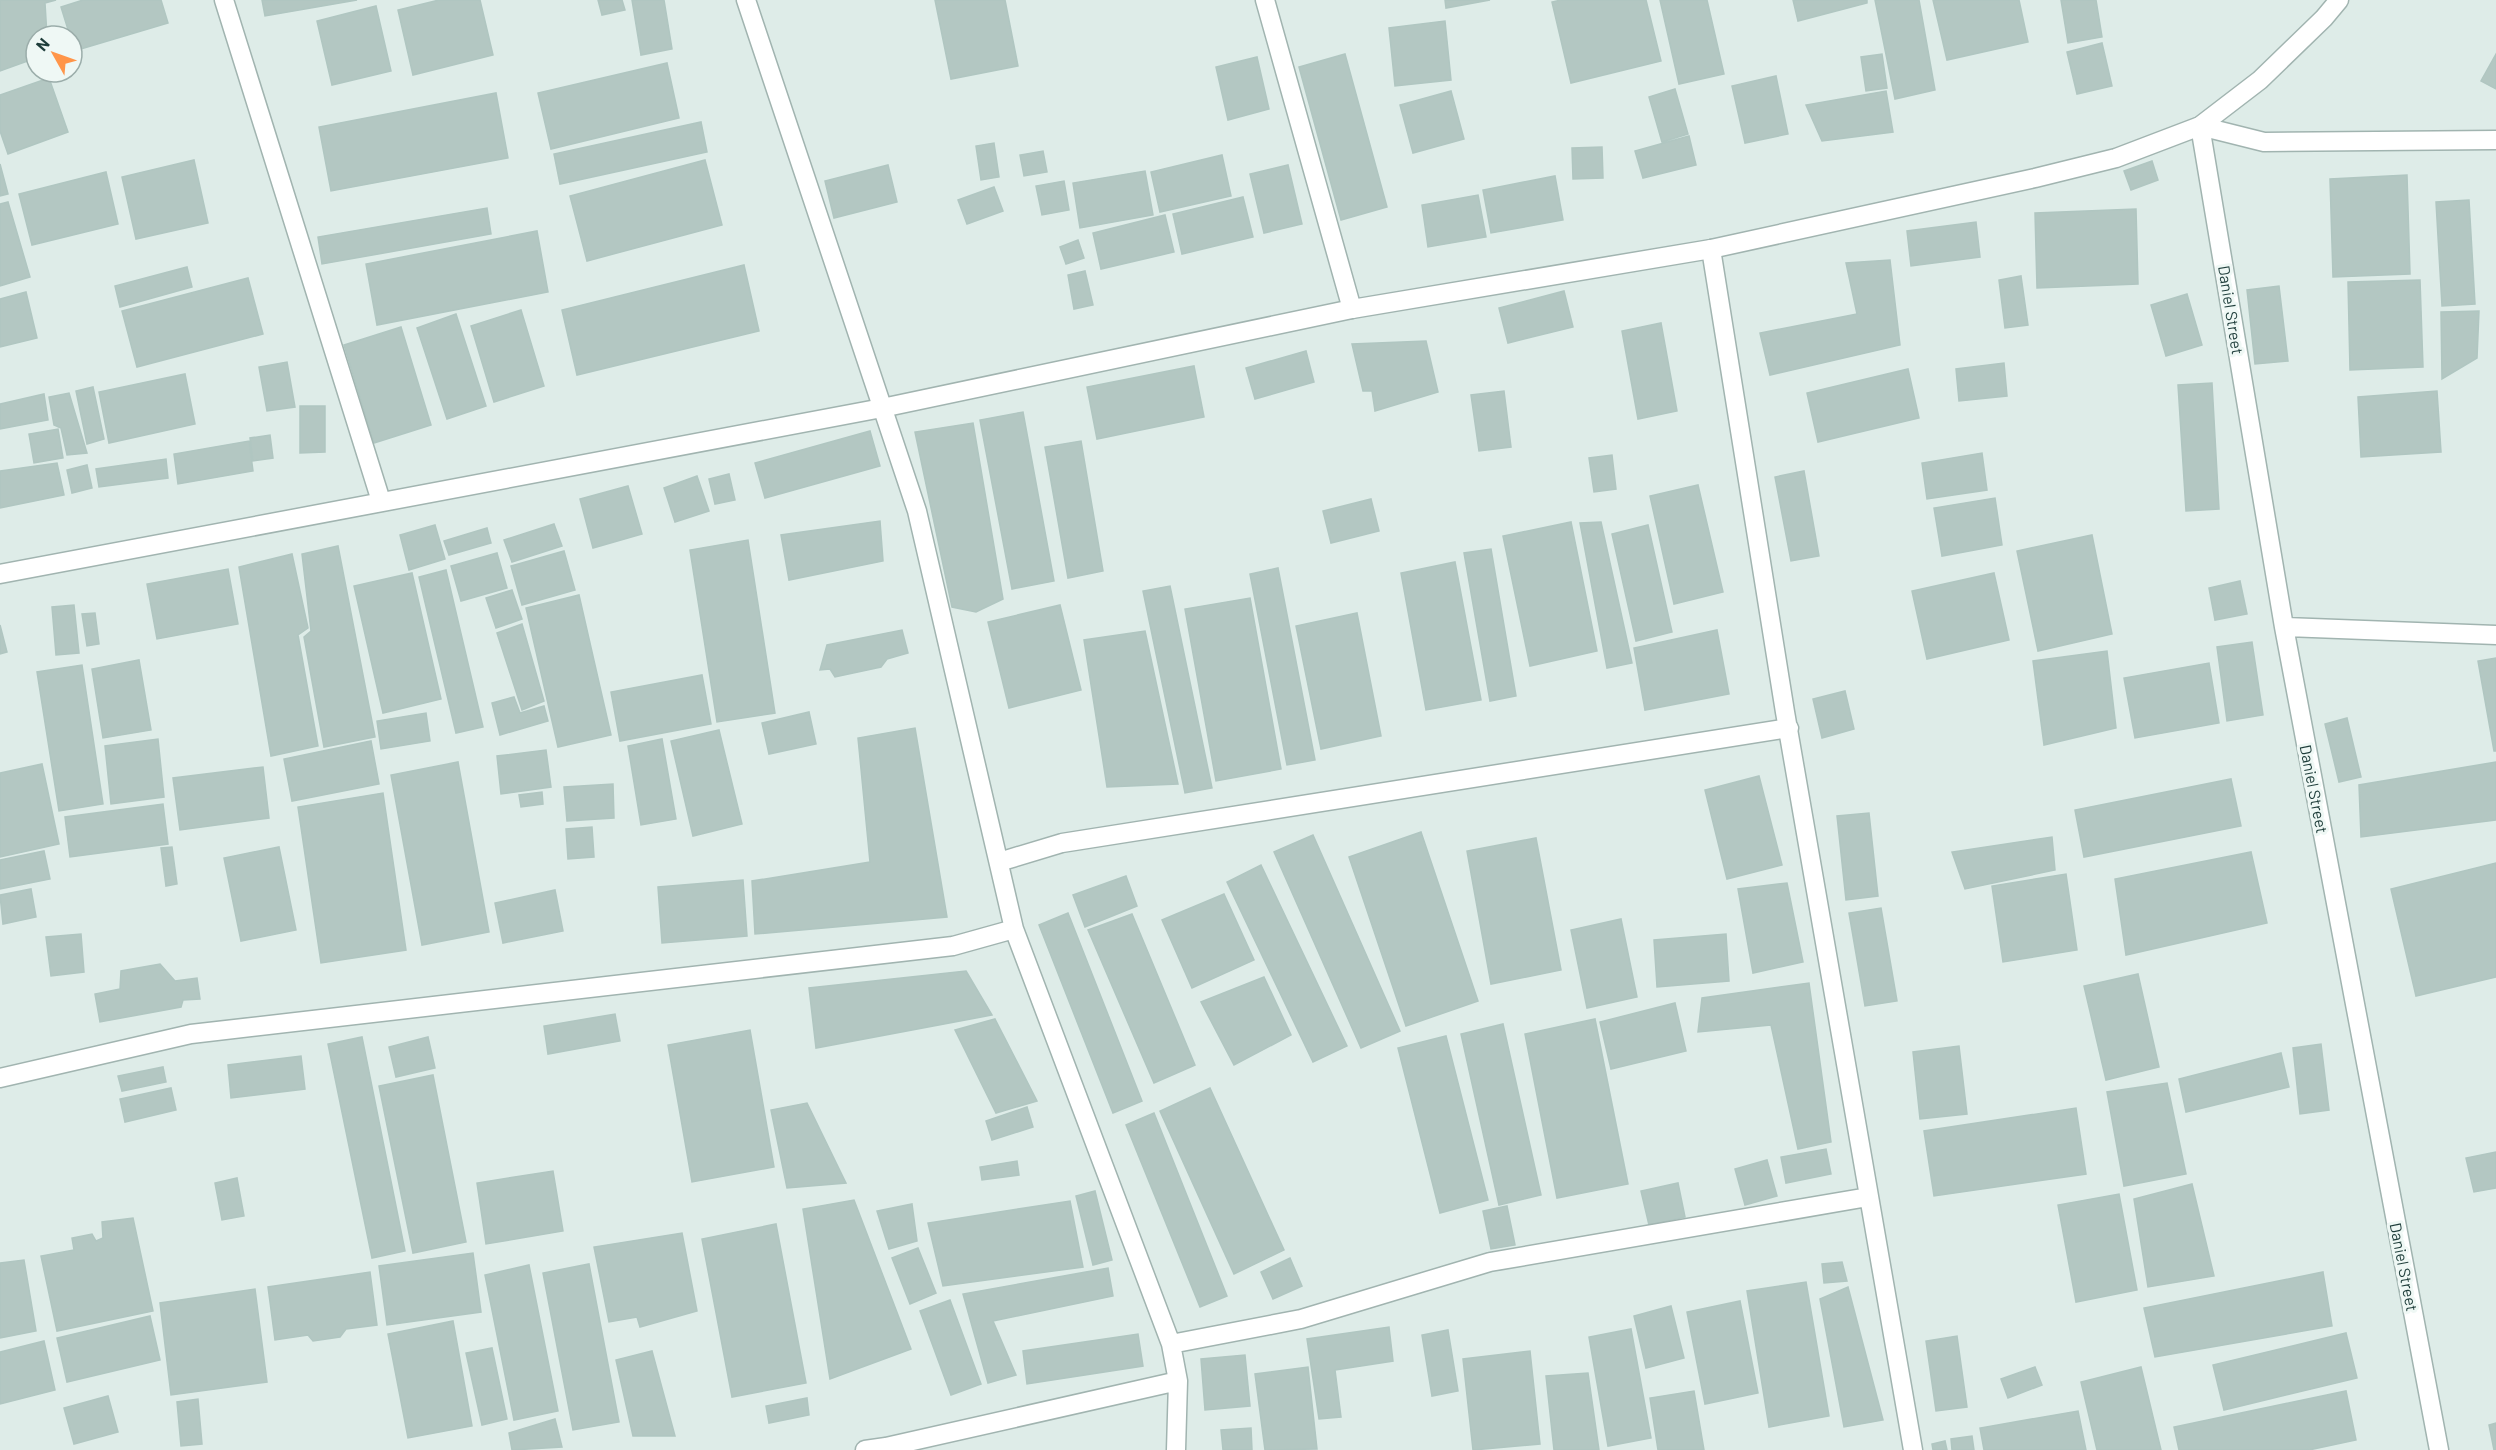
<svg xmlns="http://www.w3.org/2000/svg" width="2496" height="1450" font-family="Barlow,sans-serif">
<rect width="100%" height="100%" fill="#deece8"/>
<!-- building -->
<path fill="#b3c7c2" stroke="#b0c6c1" stroke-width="1.5" d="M0,0H56L45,3L47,36H36V58L0,71Z
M83,0H161L168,23L74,51L72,36H70L61,7Z
M262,0H357L265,16Z
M439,0H480L493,55L413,75L398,10Z
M598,0H622L625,10L602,15Z
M632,0H664L672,49L641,55Z
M935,0H1005L1018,66L951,79Z
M1445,0H1490L1446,8Z
M1561,0H1646L1661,61L1571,83L1552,2Z
M1660,0H1707L1724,74L1679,84Z
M1793,0H1867V3L1798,21Z
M1875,0H1919L1935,90L1895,99Z
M1933,0H2019L2028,42L1947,60Z
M2061,0H2096L2102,37L2068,43Z
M376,6L391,71L332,85L317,21Z
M1445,21L1451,80L1395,86L1389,28Z
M2102,43L2112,86L2077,94L2067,52Z
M1345,54L1387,207L1341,220L1299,67Z
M1882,54L1887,88L1866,91L1861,57Z
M2496,54V89L2481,81Z
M1257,57L1269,109L1228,120L1216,67Z
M667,63L679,118L551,149L538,93Z
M1776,76L1788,134L1745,143L1732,86Z
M49,78L68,132L8,154L0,131V95Z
M1675,89L1688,134L1662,142L1649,97Z
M1451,91L1464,139L1413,153L1400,105Z
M1886,91L1893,132L1822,141L1806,105Z
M496,93L508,158L331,191L319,127Z
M701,122L707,152L560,184L554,154Z
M1689,136L1696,165L1643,178L1635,151Z
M994,143L999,177L981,180L976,146Z
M1602,147L1603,178L1573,179L1572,148Z
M1043,151L1047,172L1024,176L1020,155Z
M1222,155L1231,196L1160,212L1151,172Z
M194,160L208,223L136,239L122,177Z
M705,160L722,225L587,261L570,196Z
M2152,161L2158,180L2131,190L2124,171Z
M0,164L8,194L0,196Z
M888,165L897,202L834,218L825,181Z
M1288,165L1302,224L1264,233L1250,174Z
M1145,171L1153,215L1080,228L1073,183Z
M106,172L118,224L32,245L19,194Z
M2407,175L2410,274L2333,277L2330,179Z
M1555,176L1563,220L1491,233L1483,190Z
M1064,181L1069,210L1042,215L1036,186Z
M994,187L1003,211L967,224L958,200Z
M1478,195L1486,237L1428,247L1422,205Z
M1243,197L1253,237L1182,254L1173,214Z
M2469,200L2475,304L2442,306L2436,202Z
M8,202L30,277L0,286V204Z
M487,208L491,234L322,264L318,237Z
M2136,209L2138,284L2037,288L2035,213Z
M1165,215L1174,252L1101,269L1093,233Z
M1976,222L1980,257L1911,266L1907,231Z
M537,231L548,292L377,325L366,264Z
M1078,240L1084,258L1066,264L1060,247Z
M1890,260L1900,345L1770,375L1760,333L1857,314L1846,263Z
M744,265L759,331L577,375L562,310Z
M187,267L192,287L120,307L115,286Z
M1085,271L1093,305L1074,309L1068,275Z
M2021,276L2028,325L2005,328L1999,280Z
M248,278L263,334L137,367L122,311Z
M2420,280L2423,367L2350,370L2348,282Z
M2279,286L2288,361L2255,364L2247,290Z
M1564,291L1573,327L1508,343L1499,308Z
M26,292L37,338L0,347V299Z
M2187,294L2202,345L2166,356L2151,305Z
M521,310L544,386L494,402L471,326Z
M2479,311L2477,358L2442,379L2441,312Z
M456,314L486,406L447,419L417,328Z
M1661,323L1677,411L1638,419L1622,331Z
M401,327L431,425L374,443L344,345Z
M1426,341L1438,392L1375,411L1372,391H1363L1352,344Z
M1306,351L1314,382L1255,399L1246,368Z
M287,362L295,407L267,411L259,367Z
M2004,363L2007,396L1959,401L1956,369Z
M1194,366L1204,417L1097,439L1087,387Z
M1908,369L1919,418L1818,442L1807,393Z
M185,374L195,424L109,443L99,392Z
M2212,383L2219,509L2186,511L2178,385Z
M93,387L104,439L87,444L76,391Z
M1504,391L1511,447L1479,451L1471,395Z
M2437,391L2441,452L2361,457L2358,397Z
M69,393L87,453L67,455L61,428L54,425L49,397Z
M44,394L48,420L0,429V404Z
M300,406H325V452L300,453Z
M1023,412L1054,581L1012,589L980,420Z
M973,423L1003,599L976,612L952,607L915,432Z
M58,429L63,458L34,463L29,434Z
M870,431L880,466L765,498L755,463Z
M270,435L273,458L253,461L250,438Z
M249,441L253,471L178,484L174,454Z
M1081,441L1103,571L1068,578L1045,447Z
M1982,453L1987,490L1927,499L1922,463Z
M1612,455L1616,489L1594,492L1589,458Z
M166,459L168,478L99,487L96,469Z
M57,463L64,495L0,508V471Z
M87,465L92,488L72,493L67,470Z
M1804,471L1819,556L1791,561L1775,477Z
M729,474L735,500L715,504L709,479Z
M697,476L709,511L675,522L664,488Z
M1698,485L1723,592L1674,604L1650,496Z
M628,486L642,534L593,548L580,499Z
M1995,498L2002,545L1942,556L1934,508Z
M1371,499L1379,531L1331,543L1323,511Z
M880,521L883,561L789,580L781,535Z
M1571,522L1597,651L1530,666L1503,536Z
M1601,522L1632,663L1607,668L1580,523Z
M554,524L562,546L512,562L504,540Z
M435,525L445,559L409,570L400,535Z
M1648,525L1672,632L1636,641L1612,534Z
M487,528L491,543L449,555L444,541Z
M2092,535L2112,634L2038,651L2017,551Z
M748,540L775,713L717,722L690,550Z
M338,546L375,737L324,747L304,637L311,631L302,554Z
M1491,549L1516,696L1490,701L1464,553Z
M564,551L575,590L522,605L511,566Z
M497,553L507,588L461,601L451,566Z
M292,554L308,628L298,635L318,746L271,756L239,567Z
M1455,562L1481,700L1426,710L1401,573Z
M1278,568L1315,760L1287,765L1250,574Z
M228,569L238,624L157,639L147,584Z
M446,570L483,727L456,733L419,577Z
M412,573L441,699L383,713L354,586Z
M1994,573L2009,640L1927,659L1912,591Z
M2240,581L2247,614L2215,620L2209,588Z
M1170,586L1212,788L1185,793L1143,591Z
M512,590L522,619L496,628L486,598Z
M579,595L611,735L558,747L526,608Z
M1250,598L1281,769L1216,781L1185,609Z
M74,605L79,653L56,655L52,607Z
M1060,605L1081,690L1009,708L988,622Z
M95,613L99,644L87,646L82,614Z
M1357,613L1381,736L1321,749L1296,626Z
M522,624L544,701L522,710L497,633Z
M0,625L7,652L0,654Z
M902,630L908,653L887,659L881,667L835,677L830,669L820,670L827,645Z
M1717,630L1729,694L1645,710L1634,648Z
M1145,631L1178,784L1107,787L1084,640Z
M2252,642L2263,715L2227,721L2217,647Z
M2107,651L2116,728L2044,745L2033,661Z
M2496,658V751H2494L2478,661Z
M139,660L151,730L103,738L92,669Z
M2209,663L2219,723L2135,738L2124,678Z
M82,665L103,804L59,811L37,672Z
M702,675L711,724L620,741L611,692Z
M1845,691L1854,729L1822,738L1813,699Z
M514,697L520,713L544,706L548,721L500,735L492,703Z
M809,712L816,744L769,754L762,723Z
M426,713L430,741L381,749L377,721Z
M2347,718L2361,777L2339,782L2325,724Z
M915,728L947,917L755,934L752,881L870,862L858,738Z
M719,730L742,824L693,836L671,741Z
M158,739L164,797L111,804L105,746Z
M662,739L676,819L641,825L628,746Z
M371,741L379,784L292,801L284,759Z
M546,750L551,787L501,794L497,756Z
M458,762L489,932L422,945L391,775Z
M2496,762V820L2361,837L2359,785Z
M42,764L59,844L0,857V773Z
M263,767L269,818L180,830L173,778Z
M1759,776L1782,865L1727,879L1705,790Z
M2231,779L2241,826L2084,857L2075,810Z
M613,784L614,818L567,821L564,787Z
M542,792L543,804L521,807L519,795Z
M383,793L406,950L321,963L298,807Z
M163,804L168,844L70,857L65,817Z
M1869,813L1878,896L1846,900L1837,816Z
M592,827L594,857L568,859L566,829Z
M1421,832L1478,1001L1406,1026L1349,857Z
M1313,835L1400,1031L1361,1048L1274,852Z
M2052,837L2055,870L1965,889L1952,852Z
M1536,838L1561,970L1491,984L1467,851Z
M172,847L177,884L166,886L161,848Z
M279,847L296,930L241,941L224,858Z
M44,851L50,879L0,889V860Z
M2251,852L2267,923L2126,955L2115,879Z
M2496,863V977L2416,996L2391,889Z
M1261,865L1347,1046L1313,1062L1227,882Z
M2066,874L2077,950L2003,962L1992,886Z
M1126,876L1137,906L1085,927L1073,895Z
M743,880L747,936L662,943L658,887Z
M1787,883L1803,962L1753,973L1738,889Z
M31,889L36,917L3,924L0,895Z
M555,890L563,931L503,943L495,903Z
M1224,894L1254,960L1192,988L1162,920Z
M1881,908L1897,1001L1865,1006L1849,913Z
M1068,913L1142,1101L1113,1113L1039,925Z
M1132,914L1195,1065L1154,1083L1088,930Z
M1621,919L1637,997L1587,1008L1571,930Z
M81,934L84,972L51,976L46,937Z
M1726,934L1729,981L1657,987L1654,940Z
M160,964L175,981L197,978L200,999L183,1000L181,1007L100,1022L95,994L120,989L121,971Z
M966,971L992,1015L816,1048L809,988Z
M2138,974L2159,1067L2106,1080L2084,986Z
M1264,977L1291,1035L1234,1065L1201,1002Z
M1809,983L1831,1142L1798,1149L1771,1025L1698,1032L1702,998Z
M1675,1003L1686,1051L1611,1069L1600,1022Z
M615,1014L620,1041L548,1054L544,1026Z
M995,1019L1037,1101L996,1113L955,1030Z
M1595,1019L1628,1184L1557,1198L1525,1034Z
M1503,1024L1541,1195L1499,1205L1461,1034Z
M750,1030L774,1167L692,1182L668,1045Z
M1446,1036L1488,1200L1440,1213L1398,1048Z
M362,1037L405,1251L372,1258L328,1044Z
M428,1037L435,1068L396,1077L389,1047Z
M2321,1044L2329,1110L2300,1114L2293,1048Z
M1959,1046L1967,1114L1920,1119L1913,1052Z
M2281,1053L2289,1087L2186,1112L2179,1079Z
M301,1056L305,1089L231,1098L228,1065Z
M163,1067L166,1082L122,1091L118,1076Z
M433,1075L466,1242L413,1253L379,1086Z
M2167,1083L2186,1174L2124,1186L2107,1092Z
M171,1088L176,1110L125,1122L120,1099Z
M1210,1088L1284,1250L1234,1274L1160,1111Z
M807,1103L846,1183L787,1188L771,1110Z
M1027,1107L1033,1127L992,1140L986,1121Z
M2076,1108L2086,1174L1934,1196L1924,1131Z
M1154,1113L1227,1296L1200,1307L1126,1125Z
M1826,1149L1831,1174L1786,1183L1781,1157Z
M2496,1152V1188L2474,1192L2466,1158Z
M1767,1160L1777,1196L1745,1205L1735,1169Z
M1017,1161L1019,1175L982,1180L980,1167Z
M553,1171L563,1231L486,1244L477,1183Z
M237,1178L244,1216L222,1220L215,1183Z
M1678,1183L1685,1217L1649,1225L1641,1191Z
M2192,1184L2214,1276L2148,1287L2134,1199Z
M1095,1191L1112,1260L1093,1265L1076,1196Z
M2119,1194L2137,1290L2076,1302L2058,1205Z
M854,1200L911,1349L830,1379L803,1209Z
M1070,1201L1083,1267L943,1286L928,1223Z
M912,1204L917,1241L889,1249L877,1211Z
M1507,1206L1515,1245L1491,1249L1483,1211Z
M133,1218L153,1311L57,1331L41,1256L74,1250L72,1238L92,1234L96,1241L103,1238L102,1222Z
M776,1224L806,1383L732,1397L702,1239Z
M682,1233L697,1311L640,1327L637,1317L609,1322L594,1247Z
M918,1248L936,1293L910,1304L892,1258Z
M473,1253L481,1312L387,1325L379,1266Z
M1290,1258L1302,1286L1273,1299L1261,1272Z
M24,1260L36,1331L0,1338V1263Z
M1842,1262L1847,1281L1824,1283L1822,1264Z
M589,1264L619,1422L573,1430L543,1273Z
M529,1265L558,1411L514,1420L485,1275Z
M1108,1268L1113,1296L993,1321L1016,1375L988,1383L963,1294Z
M370,1272L377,1325L346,1329L340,1337L313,1341L308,1335L275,1340L268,1287Z
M2323,1272L2332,1326L2155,1357L2144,1308Z
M1806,1282L1829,1416L1769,1427L1747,1291Z
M1848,1287L1883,1420L1844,1427L1820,1299Z
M255,1289L267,1382L171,1395L160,1303Z
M950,1300L981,1384L951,1395L920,1311Z
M1740,1301L1758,1393L1705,1404L1687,1312Z
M1671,1306L1684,1358L1646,1368L1634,1316Z
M150,1316L160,1360L67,1382L57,1338Z
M453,1321L472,1426L408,1438L388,1334Z
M1389,1327L1393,1361L1335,1370L1341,1417L1319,1419L1307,1339Z
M1631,1329L1651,1438L1608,1446L1589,1337Z
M1448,1330L1458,1391L1432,1396L1422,1335Z
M2346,1333L2357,1378L2224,1410L2213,1365Z
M1138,1334L1143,1366L1027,1384L1023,1351Z
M1957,1336L1967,1407L1936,1411L1926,1341Z
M44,1341L55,1390L0,1404V1352Z
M492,1348L507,1419L482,1425L466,1353Z
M652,1351L675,1436H633L616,1360Z
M1530,1351L1540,1444L1473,1450L1463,1359Z
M1245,1355L1250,1406L1205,1410L1201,1359Z
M1308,1367L1317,1449L1265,1450L1255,1374Z
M2035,1367L2042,1385L2008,1398L2001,1379Z
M2141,1367L2161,1450H2097L2081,1382Z
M1588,1373L1599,1450H1554L1546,1376Z
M1694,1391L1704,1450H1658L1650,1398Z
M2346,1391L2356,1440L2309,1450H2179L2174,1427Z
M108,1396L118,1432L74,1444L64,1408Z
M807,1398L809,1415L769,1423L766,1406Z
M198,1399L202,1444L181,1446L177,1402Z
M2078,1411L2086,1450H1984L1980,1428Z
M555,1419L562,1447L512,1450L509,1433Z
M2496,1423V1450H2494L2489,1425Z
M1251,1428L1252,1450H1223L1221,1430Z
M1972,1436L1974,1450H1952L1951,1439Z
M1945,1441L1947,1450H1933L1932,1444Z"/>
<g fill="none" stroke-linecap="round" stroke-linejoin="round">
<defs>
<path id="minor" d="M224,0L381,501
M746,0L917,511L1014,929L1171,1344L1178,1381L1176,1450
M1265,0L1352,309
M1711,249L1785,712L1913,1450
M2284,627L2496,635
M999,862L1062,843L1789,728
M0,1078L191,1034L953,946L1014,929
M1171,1344L1301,1319L1490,1262L1868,1197
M865,1450L886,1447L1178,1381
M2439,1450L2284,627L2200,126L2264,142L2496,140"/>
<path id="tertiary" d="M0,574L882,408L1352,309L1711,249L2035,178L2116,158L2200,126L2260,80L2324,18L2339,0"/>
</defs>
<!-- minor casing -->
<use href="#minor" stroke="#a1b4b0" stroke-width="21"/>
<!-- tertiary casing -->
<use href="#tertiary" stroke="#a1b4b0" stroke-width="21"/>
<!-- minor -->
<use href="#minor" stroke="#fff" stroke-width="18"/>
<!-- tertiary -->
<use href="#tertiary" stroke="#fff" stroke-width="18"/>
</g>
<g text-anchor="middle" stroke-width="6" stroke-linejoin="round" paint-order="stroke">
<!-- street labels -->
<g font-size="16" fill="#1e3d3a" stroke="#eff8f5">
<text transform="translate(2231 310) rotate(81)" y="6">Daniel Street</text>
<text transform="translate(2314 789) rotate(79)" y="6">Daniel Street</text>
<text transform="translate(2404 1267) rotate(79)" y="6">Daniel Street</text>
</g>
</g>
<!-- north arrow -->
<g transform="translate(54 54) rotate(310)"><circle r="28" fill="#eff8f5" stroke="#9badaa" stroke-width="1.5"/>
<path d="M0-4.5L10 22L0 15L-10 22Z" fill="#ff9549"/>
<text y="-9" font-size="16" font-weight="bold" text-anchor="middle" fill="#1e3d3a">N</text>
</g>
</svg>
